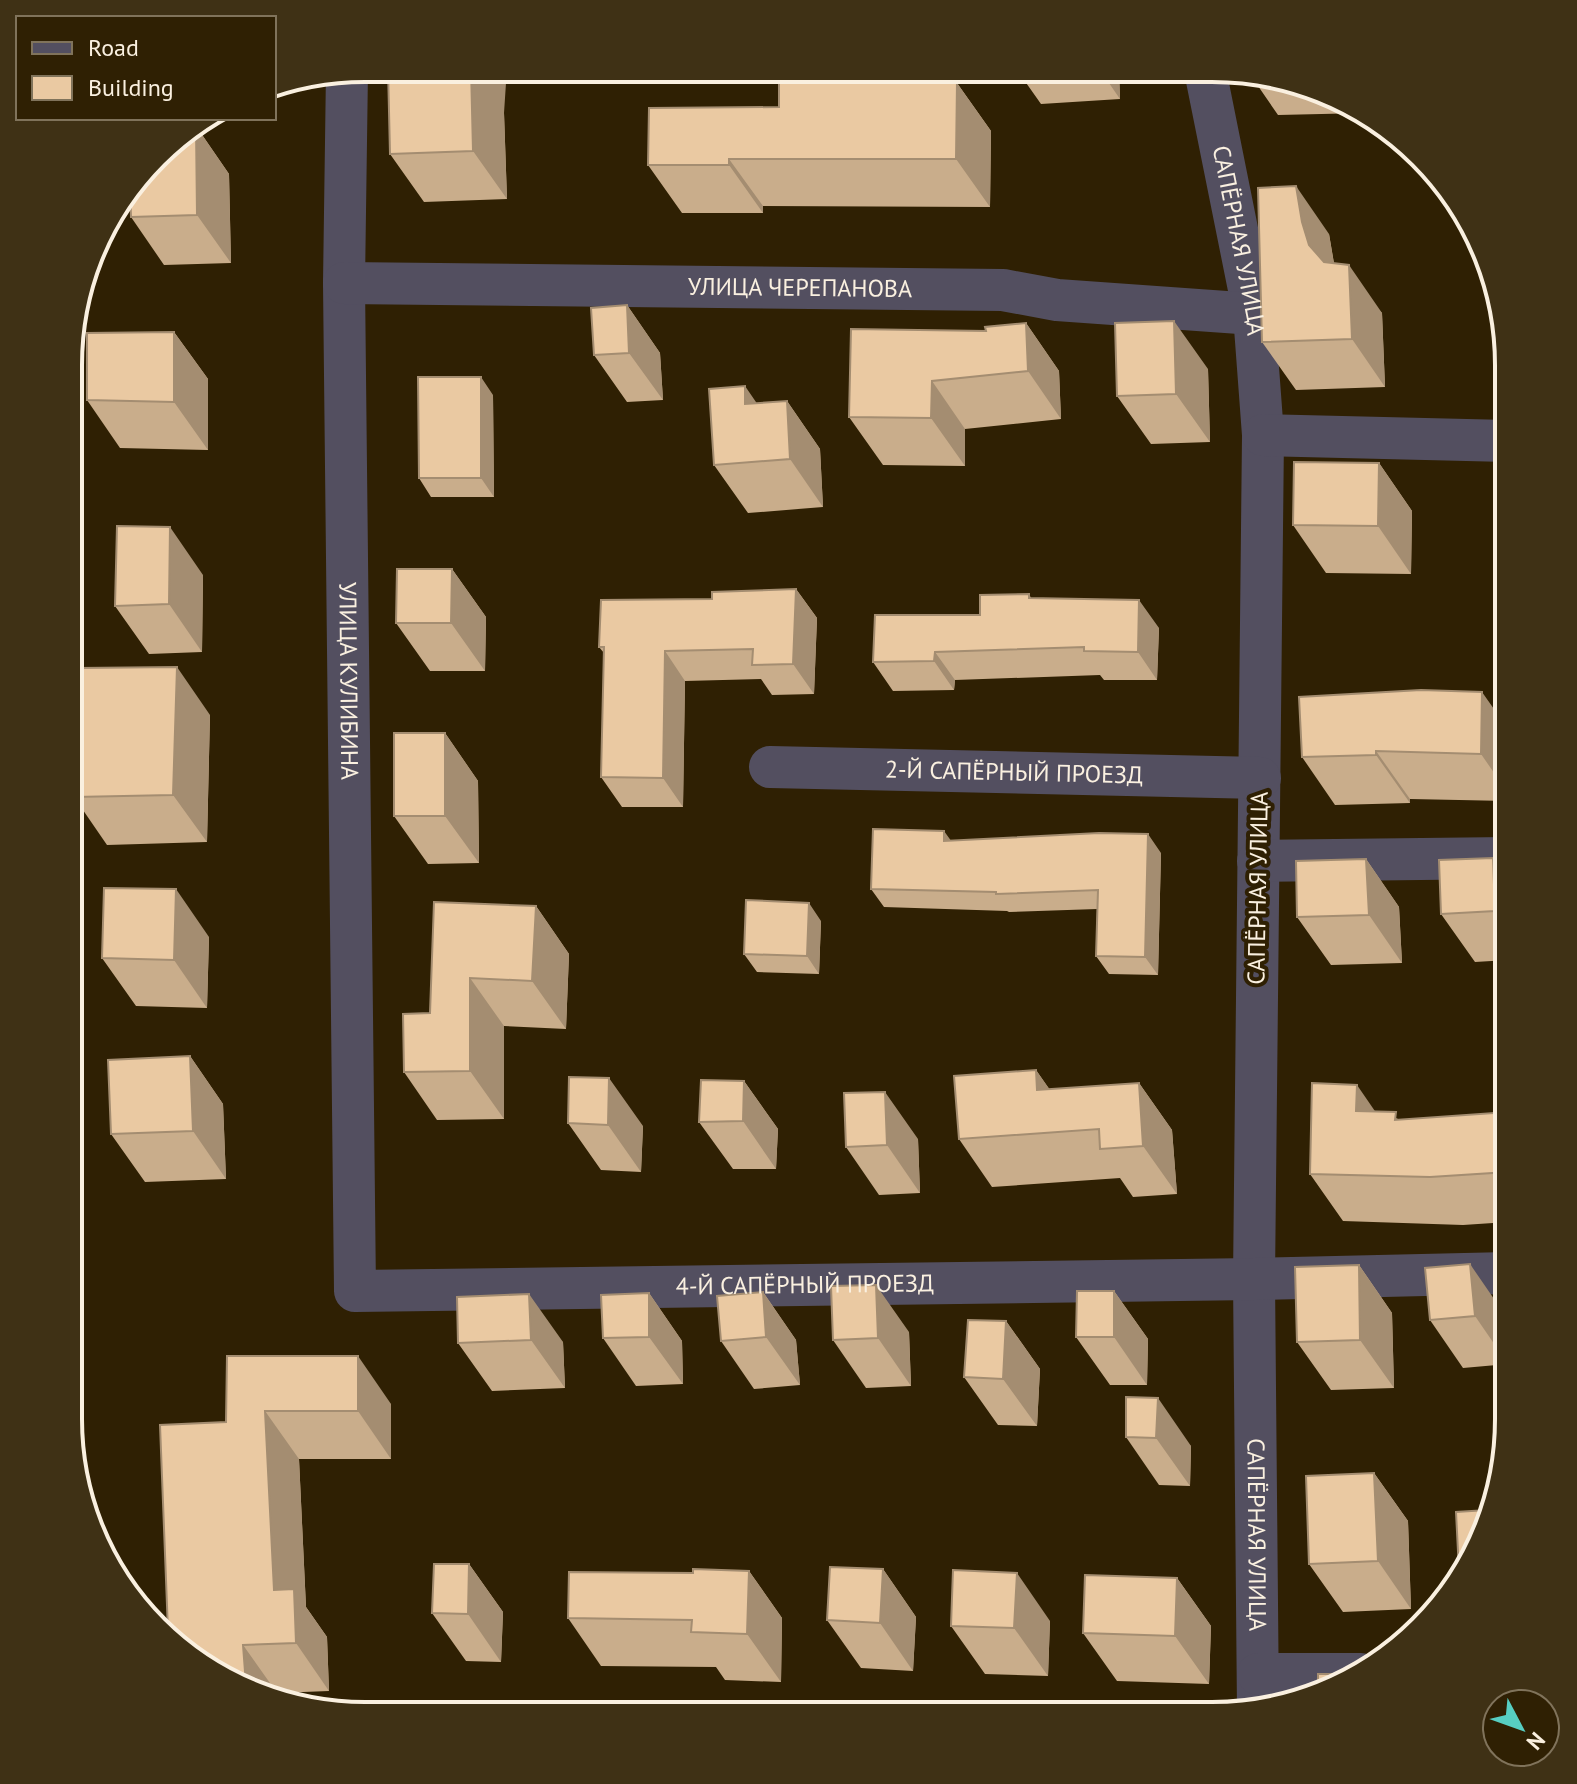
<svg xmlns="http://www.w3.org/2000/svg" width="1577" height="1784" font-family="'PT Sans',sans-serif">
<rect width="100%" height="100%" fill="#2f2003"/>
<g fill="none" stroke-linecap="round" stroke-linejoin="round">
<!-- stream -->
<path stroke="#11535b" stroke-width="12" d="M69,1398L85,1516"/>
<!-- minor -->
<g stroke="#534f60" stroke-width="42">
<path id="s1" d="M1205,70L1254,314L1263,435L1254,1279L1258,1710"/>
<path id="s2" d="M347,71L344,283L355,1291L1254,1279L1508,1273"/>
<path id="s3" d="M344,283L1003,290L1057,300L1254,314"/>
<path d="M1263,435L1508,441"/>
<path id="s4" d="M770,767L1260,778"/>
<path d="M1258,861L1508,858"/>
<path d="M1258,1674H1361"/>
</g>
</g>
<!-- wall -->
<path fill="#c9ad8b" d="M1017,70H1119L1120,99L1041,104Z
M1247,70H1251L1365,113L1278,115Z
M957,83L991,131L990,207L763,206V213H682L648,165L779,107Z
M504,113L507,199L424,202L390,154Z
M196,126L229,174L231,263L164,265L131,217Z
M1329,234L1334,263L1382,313L1385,387L1296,390L1262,342Z
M627,305L660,353L663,400L627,402L594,355Z
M1026,323L1059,371L1061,419L965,429V466L883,465L849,417L986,331Z
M174,332L208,379V450L120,448L87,400Z
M1208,369L1210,442L1151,444L1117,396Z
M493,395L494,497H431L419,478Z
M787,401L820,449L823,507L748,513L714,465Z
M1379,463L1412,511L1411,574L1326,573L1293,525Z
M452,569L486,617L485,671H430L396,623Z
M203,575L202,652L149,654L115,606Z
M796,589L817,618L814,694L772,695L761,679L685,681L683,807H622L601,777L604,653L599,647Z
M1029,594L1031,598L1159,628L1157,680H1104L1100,675L955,680L954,690L893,691L873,662Z
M210,715L207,842L107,845L74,797Z
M1508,729V801L1410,799V803L1335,805L1302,757Z
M445,733L478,781L479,863L428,864L394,816Z
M951,841L1161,853L1158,975L1109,974L1096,956L1097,909L1009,912L1007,911L884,907L871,889Z
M1366,859L1399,907L1402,963L1331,965L1297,917Z
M1508,880V960L1475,962L1441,914Z
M536,906L569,954L566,1029L504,1026V1119L437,1120L404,1072L430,1013Z
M821,921L819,974L757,972L744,954Z
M209,937L207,1008L136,1006L102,958Z
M190,1056L223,1104L226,1179L145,1182L111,1134Z
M1036,1070L1049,1089L1139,1083L1172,1130L1177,1194L1133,1197L1120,1178L992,1187L959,1139Z
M744,1081L778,1129L776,1169H733L699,1122Z
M1376,1111L1401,1120L1508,1112V1222L1463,1225L1343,1221L1310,1174Z
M568,1123L643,1126L641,1172L601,1170Z
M918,1139L920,1193L879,1195L846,1147Z
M1359,1265L1392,1313L1394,1388L1331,1390L1297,1342Z
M1114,1291L1148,1339L1147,1385H1110L1076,1337Z
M763,1292L796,1340L800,1385L754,1389L721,1341Z
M649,1293L682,1341L683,1384L636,1386L603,1338Z
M457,1297L563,1342L565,1388L492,1391L458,1343Z
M1503,1312L1508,1364L1463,1368L1430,1320Z
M1006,1321L1040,1369L1037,1426L998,1425L964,1377Z
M909,1332L911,1386L866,1388L833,1340Z
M227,1356L391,1404V1459H299L306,1607L327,1637L329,1691L277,1693L217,1676L226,1422Z
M1126,1397L1191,1446L1190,1486L1159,1485L1126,1437Z
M1374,1473L1408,1521L1411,1609L1343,1612L1309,1564Z
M469,1564L503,1612L501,1662L466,1661L432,1613Z
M883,1569L916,1617L913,1671L861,1668L827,1620Z
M749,1571L782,1618L781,1682L725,1680L716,1667L601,1666L568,1618L693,1573Z
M1177,1578L1211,1626L1209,1684L1117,1681L1083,1633Z
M1050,1621L1048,1676L985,1674L951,1626Z"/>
<!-- shaded-wall -->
<path fill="#a48d71" d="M471,68H507L504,113L507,199L473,151Z
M1100,70H1119L1120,99Z
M957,83L991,131L990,207L956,159Z
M196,126L229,174L231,263L197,215Z
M729,159L763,206V213L729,165Z
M1296,186L1329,234L1335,270L1343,292L1309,245L1302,222Z
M1349,265L1382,313L1385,387L1352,339Z
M627,305L660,353L663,400L629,353Z
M1174,321L1208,369L1210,442L1176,394Z
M1026,323L1059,371L1061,419L1028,371Z
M174,332L208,379V450L174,402Z
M481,377L493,395L494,497L481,478Z
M932,381L965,429V466L931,418Z
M745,386L778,434L745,404Z
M787,401L820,449L823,507L790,459Z
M1379,463L1412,511L1411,574L1378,526Z
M170,527L203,575L202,652L169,604Z
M452,569L486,617L485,671L451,623Z
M796,589L817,618L814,694L793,664Z
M1139,600L1159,628L1157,680L1138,652Z
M665,651L685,681L683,807L663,778Z
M935,652L955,680L954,690L934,661Z
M177,667L210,715L207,842L173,795Z
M1482,692L1508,729V793L1481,754Z
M445,733L478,781L479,863L445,816Z
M1376,751L1410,799V803L1376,755Z
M944,831L957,849L944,841Z
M1148,834L1161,853L1158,975L1145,957Z
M1493,858L1508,880V930L1495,911Z
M1366,859L1399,907L1402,963L1369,915Z
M176,889L209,937L207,1008L174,960Z
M809,903L821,921L819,974L807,956Z
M536,906L569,954L566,1029L532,981Z
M470,978L504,1026V1119L470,1071Z
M190,1056L223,1104L226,1179L193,1131Z
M1036,1070L1070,1118L1037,1090Z
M609,1078L643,1126L641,1172L608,1125Z
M744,1081L778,1129L776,1169L743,1121Z
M1139,1083L1172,1130L1177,1194L1143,1146Z
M1357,1085L1390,1133L1356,1111Z
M885,1092L918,1139L920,1193L887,1145Z
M1470,1264L1503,1312L1508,1364L1475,1316Z
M1359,1265L1392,1313L1394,1388L1360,1340Z
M876,1285L909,1332L911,1386L878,1338Z
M1114,1291L1148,1339L1147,1385L1114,1337Z
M763,1292L796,1340L800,1385L766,1337Z
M649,1293L682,1341L683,1384L649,1337Z
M529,1294L563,1342L565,1388L531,1340Z
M1006,1321L1040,1369L1037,1426L1003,1379Z
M358,1356L391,1404V1459L358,1411Z
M1158,1398L1191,1446L1190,1486L1156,1438Z
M265,1411L299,1459L306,1607L327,1637L329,1691L296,1643L274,1590Z
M1374,1473L1408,1521L1411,1609L1378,1561Z
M469,1564L503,1612L501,1662L468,1614Z
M883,1569L916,1617L913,1671L880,1623Z
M749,1571L782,1618L781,1682L747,1634Z
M1017,1573L1050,1621L1048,1676L1014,1628Z
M1177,1578L1211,1626L1209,1684L1175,1636Z
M243,1645L277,1693V1695L246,1685Z"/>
<!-- building -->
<path fill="#eac9a2" stroke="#a48d71" stroke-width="2" d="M388,68H471L473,151L390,154Z
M779,82L957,83L956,159H729V165H648L649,108L779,107Z
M196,126L197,215L131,217L130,189L169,141Z
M1296,186L1302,222L1309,245L1324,262L1349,265L1352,339L1262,342L1258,188Z
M627,305L629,353L594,355L591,308Z
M1174,321L1176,394L1117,396L1115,323Z
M1026,323L1028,371L932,381L931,418L849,417L851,329L986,331L985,327Z
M174,332V402L87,400V333Z
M418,377H481V478H419Z
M745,386V404L787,401L790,459L714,465L709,389Z
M1294,462L1379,463L1378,526L1293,525Z
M117,526L170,527L169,604L115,606Z
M397,569H452L451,623H396Z
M796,589L793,664L752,665L753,649L665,651L663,778L601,777L604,647H599L601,600L712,599V592Z
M1029,594V598L1139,600L1138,652L1084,651V647L935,652L934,661L873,662L875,615H980V595Z
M177,667L173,795L74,797L79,668Z
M1421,690L1482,692L1481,754L1376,751V755L1302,757L1299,697Z
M394,733H445V816H394Z
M873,829L944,831V841L1099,833L1148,834L1145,957L1096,956L1098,890L996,894V892L871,889Z
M1493,858L1495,911L1441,914L1439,860Z
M1366,859L1369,915L1297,917L1296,861Z
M104,888L176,889L174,960L102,958Z
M746,900L809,903L807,956L744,954Z
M434,902L536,906L532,981L470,978V1071L404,1072L403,1014L430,1013Z
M190,1056L193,1131L111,1134L108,1060Z
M1036,1070L1037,1090L1139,1083L1143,1146L1100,1149L1099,1129L959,1139L954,1076Z
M569,1077L609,1078L608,1125L568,1123Z
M701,1080L744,1081L743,1121L699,1122Z
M1312,1083L1357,1085L1356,1111L1396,1112L1395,1120L1508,1112V1172L1430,1177L1310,1174Z
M885,1092L887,1145L846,1147L844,1093Z
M1470,1264L1475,1316L1430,1320L1425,1268Z
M1359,1265L1360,1340L1297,1342L1295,1267Z
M876,1285L878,1338L833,1340L831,1286Z
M1077,1291H1114V1337H1076Z
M763,1292L766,1337L721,1341L717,1296Z
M649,1293V1337L603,1338L601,1295Z
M529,1294L531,1340L458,1343L457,1297Z
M968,1320L1006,1321L1003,1379L964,1377Z
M227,1356H358V1411H265L274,1590L294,1589L296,1643L243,1645L246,1685L217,1676L168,1631L160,1425L226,1422Z
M1126,1397L1158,1398L1156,1438L1126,1437Z
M1374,1473L1378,1561L1309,1564L1306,1476Z
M1487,1510L1469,1567L1467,1570L1459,1571L1456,1512Z
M434,1564H469L468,1614L432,1613Z
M830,1567L883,1569L880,1623L827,1620Z
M693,1569L749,1571L747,1634L691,1632L692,1620L568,1618L569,1572L693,1573Z
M953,1570L1017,1573L1014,1628L951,1626Z
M1085,1575L1177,1578L1175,1636L1083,1633Z
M1318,1674H1360L1318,1695Z"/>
<g text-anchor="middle" stroke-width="8" stroke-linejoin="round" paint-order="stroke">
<!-- street labels -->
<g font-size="24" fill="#faf0e0" stroke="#2f2003">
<text dy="8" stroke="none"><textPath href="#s1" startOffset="174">САПЁРНАЯ УЛИЦА</textPath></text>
<text dy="8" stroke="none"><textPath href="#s3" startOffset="456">УЛИЦА ЧЕРЕПАНОВА</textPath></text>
<text dy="8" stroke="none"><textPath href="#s2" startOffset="610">УЛИЦА КУЛИБИНА</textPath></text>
<text dy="8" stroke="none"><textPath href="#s4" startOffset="244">2-Й САПЁРНЫЙ ПРОЕЗД</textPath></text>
<text transform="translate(1258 888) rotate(-89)" y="8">САПЁРНАЯ УЛИЦА</text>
<text dy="8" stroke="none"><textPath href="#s2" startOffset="1670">4-Й САПЁРНЫЙ ПРОЕЗД</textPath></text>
<text dy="8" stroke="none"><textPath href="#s1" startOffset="1470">САПЁРНАЯ УЛИЦА</textPath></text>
</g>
</g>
<!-- crop -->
<path d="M0 0H1577V1784H0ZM365 82H1212A283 283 0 0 1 1495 365V1419A283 283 0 0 1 1212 1702H365A283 283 0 0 1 82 1419V365A283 283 0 0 1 365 82Z" fill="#3f3115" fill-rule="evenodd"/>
<path fill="none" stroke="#faf0e0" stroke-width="4" d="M365 82H1212A283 283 0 0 1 1495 365V1419A283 283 0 0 1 1212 1702H365A283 283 0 0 1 82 1419V365A283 283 0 0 1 365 82Z"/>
<!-- legend -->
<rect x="16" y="16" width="260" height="104" fill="#2f2003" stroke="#80735b" stroke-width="2"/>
<rect x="32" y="42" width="40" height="12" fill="#534f60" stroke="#80735b" stroke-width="2"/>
<text x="88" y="56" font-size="24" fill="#faf0e0">Road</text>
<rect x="32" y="76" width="40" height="24" fill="#eac9a2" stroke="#80735b" stroke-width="2"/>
<text x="88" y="96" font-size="24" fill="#faf0e0">Building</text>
<!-- north arrow -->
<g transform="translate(1521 1728) rotate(131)"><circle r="38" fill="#2f2003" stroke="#80735b" stroke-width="2"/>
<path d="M0-6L14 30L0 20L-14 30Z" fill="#57cec2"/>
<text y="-12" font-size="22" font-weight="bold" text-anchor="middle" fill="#faf0e0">N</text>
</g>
</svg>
